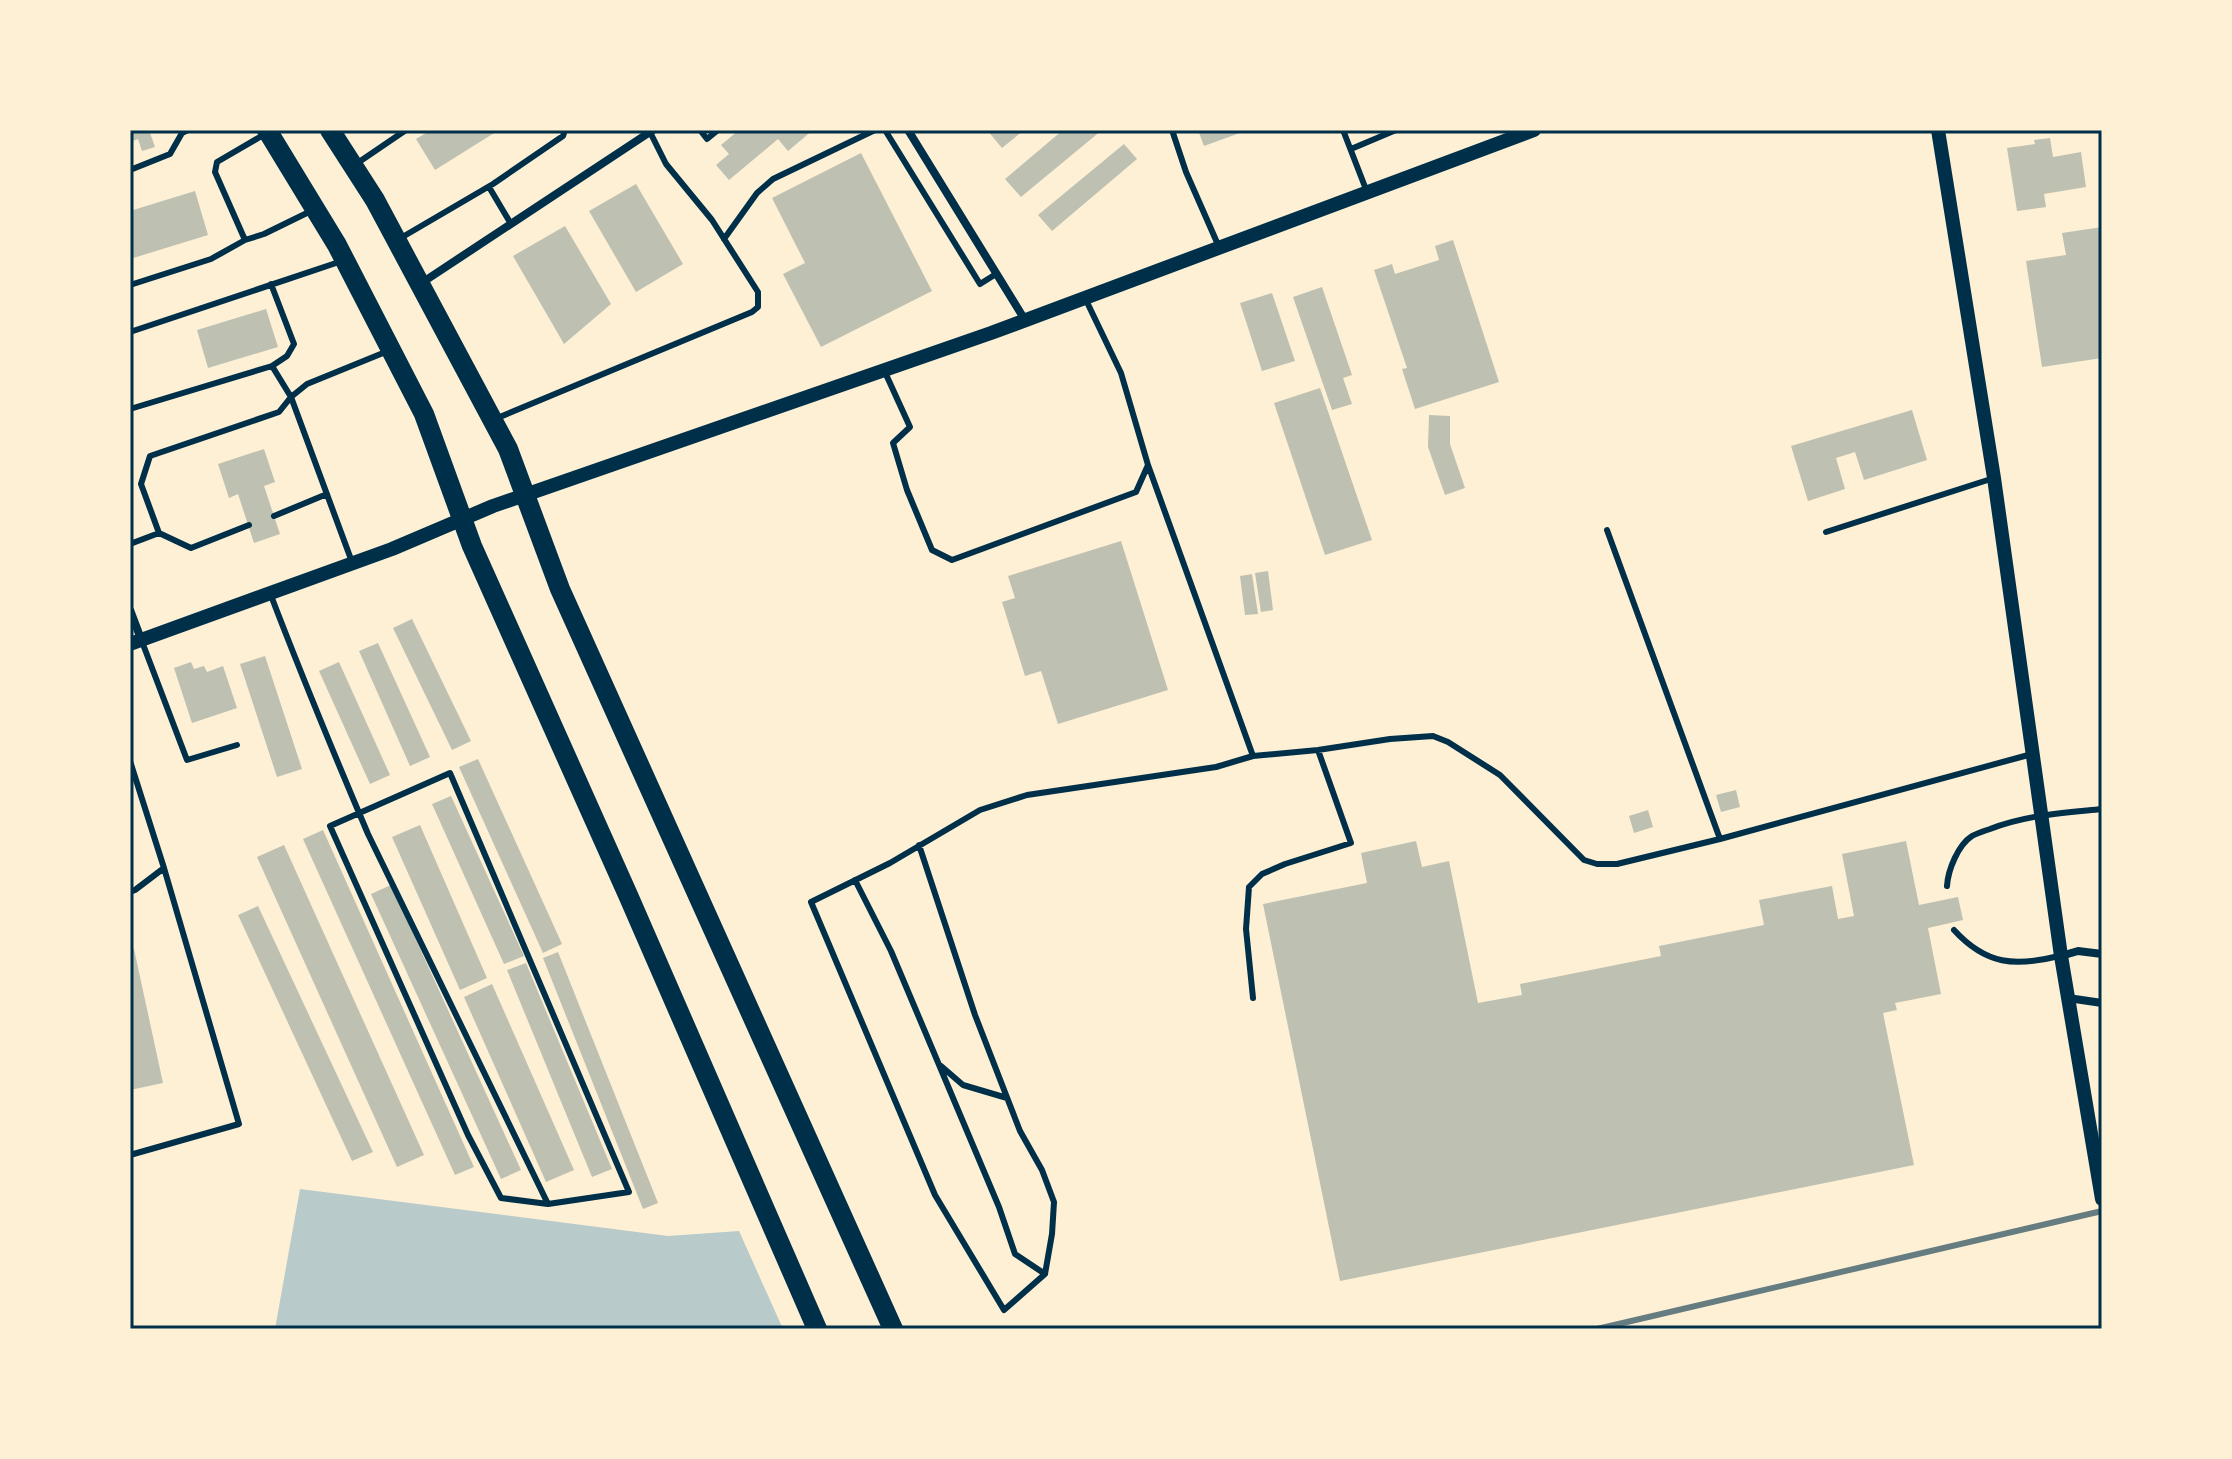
<svg xmlns="http://www.w3.org/2000/svg" width="2232" height="1459" font-family="'Public Sans',sans-serif">
<rect width="100%" height="100%" fill="#fdf0d5"/>
<!-- green -->
<path fill="#b9caca" d="M300,1189L668,1236L739,1231L783,1329H275Z"/>
<!-- building -->
<path fill="#bec0b2" d="M130,130H149L155,147L142,151L138,139L130,142Z
M431,130H499L435,170L416,139Z
M739,130H813L788,151L778,139L729,180L716,165L729,154L721,145Z
M987,130H1024L1002,148Z
M1063,130H1102L1021,197L1005,179Z
M1198,130H1248L1204,146Z
M2050,138L2053,157L2081,152L2086,187L2044,194L2046,207L2017,211L2007,148L2035,144L2034,140Z
M1124,144L1137,159L1052,231L1038,215Z
M861,153L932,291L821,347L783,274L805,263L772,198Z
M636,184L683,264L636,292L589,211Z
M195,191L208,235L130,259V211Z
M565,226L611,304L564,344L513,256Z
M2102,227V358L2042,367L2026,261L2066,255L2062,233Z
M1453,240L1499,382L1415,409L1402,369L1407,368L1374,270L1392,264L1395,274L1439,260L1435,246Z
M1322,287L1352,375L1343,378L1352,404L1332,410L1293,297Z
M1272,293L1295,361L1262,371L1240,303Z
M266,309L278,347L208,368L197,330Z
M1320,388L1372,540L1325,555L1274,403Z
M1912,410L1927,460L1864,480L1855,452L1836,458L1845,489L1808,501L1791,446Z
M1429,415L1450,416V444L1465,488L1445,495L1428,447Z
M264,449L275,482L264,486L280,534L254,543L238,494L229,498L218,464Z
M1121,541L1168,690L1058,724L1041,671L1025,676L1002,602L1015,598L1008,576Z
M1268,571L1273,610L1261,612L1255,573Z
M1252,574L1258,614L1245,615L1240,576Z
M412,619L471,741L452,750L393,628Z
M378,643L430,757L410,766L359,651Z
M265,656L302,769L277,777L240,664Z
M191,662L194,669L204,666L207,672L223,666L237,708L192,723L174,668Z
M339,662L390,775L370,784L319,671Z
M478,759L562,944L543,953L459,767Z
M1736,790L1740,807L1721,812L1716,795Z
M451,796L524,956L504,964L432,804Z
M1648,810L1653,827L1634,833L1629,816Z
M420,825L487,978L460,990L392,837Z
M323,830L474,1167L455,1175L303,839Z
M1416,841L1422,867L1449,861L1478,1003L1522,995L1520,984L1661,956L1659,946L1764,925L1759,900L1832,886L1838,919L1854,916L1842,854L1906,841L1919,905L1958,897L1963,920L1928,928L1941,994L1895,1003L1897,1010L1883,1013L1914,1165L1340,1281L1263,904L1367,883L1361,853Z
M284,845L424,1155L397,1167L257,857Z
M391,885L521,1170L501,1179L371,894Z
M258,906L373,1152L352,1161L238,915Z
M130,949H134L163,1083L130,1090Z
M558,952L658,1203L643,1209L543,958Z
M526,963L612,1169L592,1177L507,970Z
M492,984L574,1170L546,1182L464,997Z"/>
<g fill="none" stroke-linecap="round" stroke-linejoin="round">
<!-- service -->
<path stroke="#003049" stroke-width="6" d="M700,130L707,139L718,130
M885,130L980,284L996,274
M1172,130L1186,172L1219,247
M1343,130L1367,192
M1351,149L1396,130
M356,164L406,130
M130,170L170,154L182,133L188,130
M489,187L511,224
M399,239L493,184L563,136L565,130
M724,239L757,193L773,179L875,130
M245,240L215,172L217,162L265,134
M130,285L211,259L245,240L264,234L311,211
M130,332L342,261
M272,366L291,397L352,562
M884,370L910,427L893,443L907,490L932,550L952,560L1136,492L1148,465L1121,373L1085,298
M130,409L272,366L287,356L294,344L271,284
M495,419L752,312L758,307V292L712,220L666,164L649,130
M1148,465L1253,756L1318,750L1390,739L1433,736L1448,742L1500,775L1584,860L1597,864H1617L1720,839L2032,754
M274,516L327,494
M1607,530L1720,839
M1826,532L1994,478
M159,533L191,548L249,525
M130,544L159,533L141,484L150,456L279,412L291,397L307,384L388,351
M270,593C301,674 334,754 368,834L548,1204L629,1192L450,773L330,826L468,1135L501,1198L548,1204
M141,639L187,760L237,745
M130,761L164,868L135,890L130,892
M919,845L975,1015L1020,1131L1042,1170L1054,1202L1052,1234L1045,1274L1004,1310L935,1195L811,902L890,863L980,810L1027,795L1216,767L1253,756
M855,880L891,951L999,1207L1015,1254L1045,1274
M1947,886C1948,870 1958,845 1972,836C1977,833 1984,831 1990,829C2026,815 2063,813 2102,809
M1954,930C1986,965 2015,967 2059,956
M1253,998L1246,929L1249,887L1262,874L1285,864L1351,843L1318,750
M941,1066L963,1085L1007,1098
M130,1155L239,1124L164,868"/>
<!-- minor -->
<path stroke="#003049" stroke-width="8" d="M908,130L1025,320
M420,284L653,130
M130,610L141,639
M2061,956L2078,951L2102,954
M2068,998L2102,1003"/>
<!-- tertiary -->
<path stroke="#003049" stroke-width="14" d="M1938,130L1994,478L2061,956L2102,1199
M130,644L392,549L493,506L991,333L1534,130"/>
<!-- trunk -->
<path stroke="#003049" stroke-width="20" d="M267,130L337,245L424,414L472,546L628,895L817,1329
M330,130L375,200L508,449L560,589L893,1329"/>
<!-- rail -->
<path stroke="#657d81" stroke-width="6" d="M1597,1329L2102,1211"/>
</g>
<!-- border -->
<rect width="2232" height="1459" fill="none" stroke="#fdf0d5" stroke-width="264"/>
<rect x="132" y="132" width="1968" height="1195" fill="none" stroke="#003049" stroke-width="3"/>
</svg>
